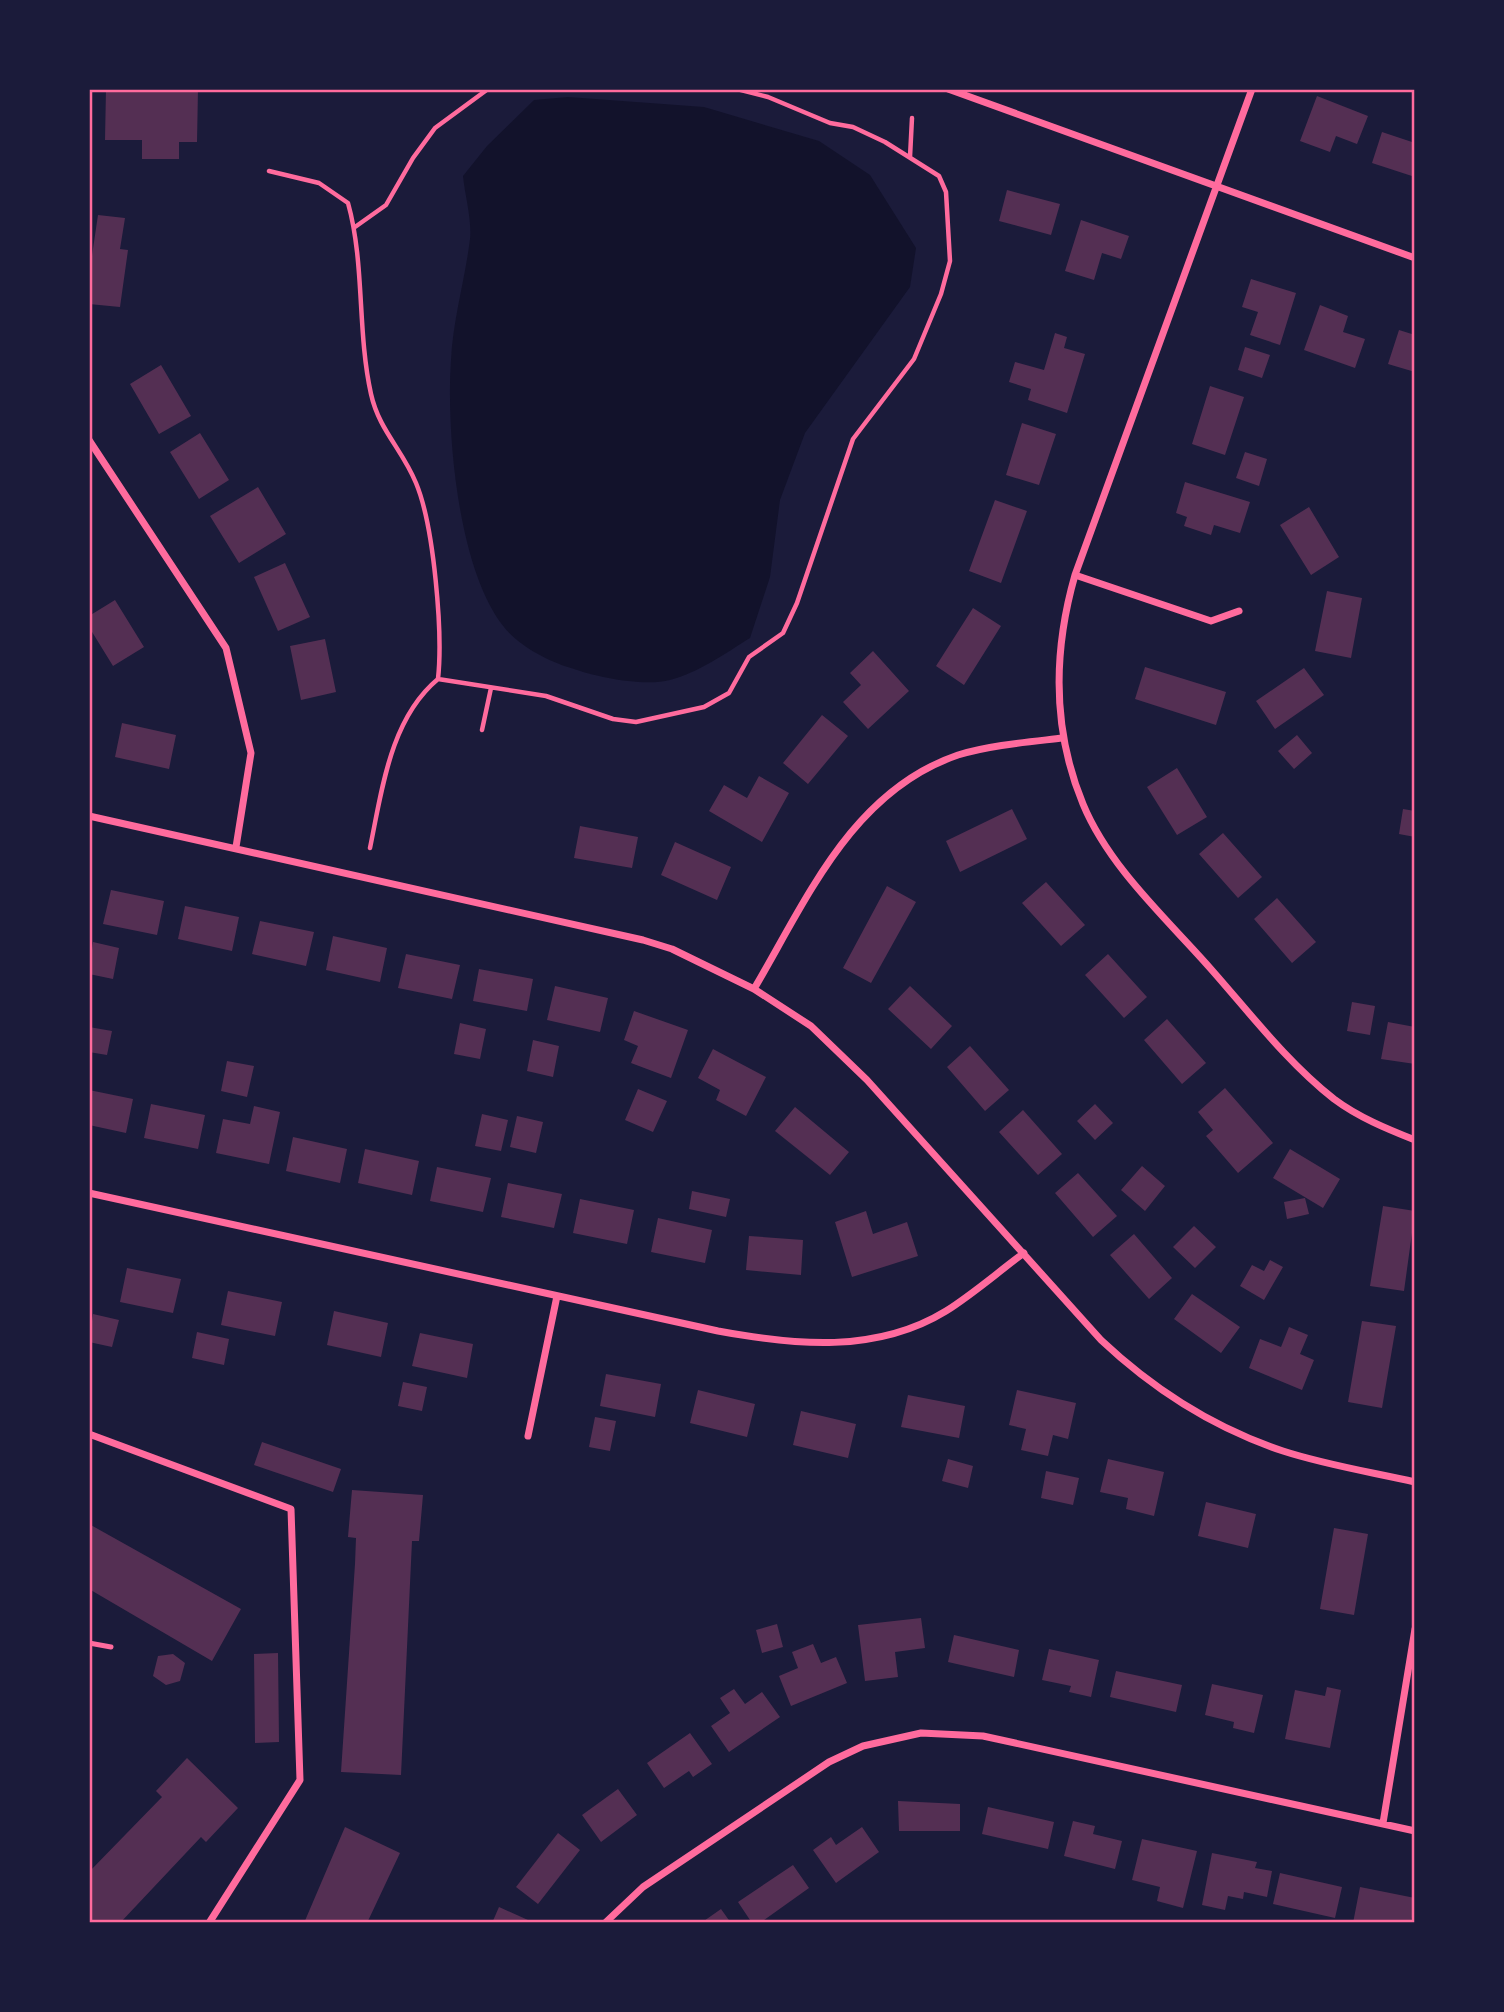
<svg xmlns="http://www.w3.org/2000/svg" width="1504" height="2012" font-family="'Noto Sans',sans-serif">
<rect width="100%" height="100%" fill="#1b1b3a"/>
<!-- water -->
<path fill="#12122b" d="M568,97L704,107L819,141L870,175L916,248L910,287L805,433L780,500L770,577L750,638C726,653 698,673 670,680C644,687 596,677 571,668C548,661 519,646 504,627C458,570 446,432 451,360C453,319 465,280 470,239C472,220 465,196 463,176L487,146L534,100Z"/>
<!-- building -->
<path fill="#542f53" d="M106,89H198L197,142H179V159H142V140H105Z
M1317,96L1368,116L1357,144L1336,136L1330,152L1300,141Z
M1382,132L1415,143V177L1372,163Z
M1007,190L1060,204L1051,235L999,221Z
M98,215L125,218L120,249L128,250L120,307L89,304V276Z
M1081,220L1129,236L1121,259L1102,253L1094,280L1065,271Z
M1251,279L1296,293L1280,345L1250,335L1258,312L1242,307Z
M1320,305L1348,316L1343,332L1365,339L1355,368L1304,350Z
M1399,330L1415,335V372L1388,364Z
M1055,333L1067,337L1064,348L1085,354L1067,413L1028,400L1031,389L1009,382L1015,362L1044,370Z
M1245,347L1270,355L1262,378L1238,370Z
M161,365L191,416L159,434L130,384Z
M1210,386L1244,397L1225,455L1192,444Z
M1022,423L1056,434L1039,485L1006,475Z
M200,433L229,480L199,499L170,452Z
M1245,452L1267,459L1259,486L1236,478Z
M1185,482L1250,502L1240,533L1214,525L1211,535L1184,526L1187,517L1176,513Z
M258,487L286,534L239,563L210,516Z
M995,500L1027,511L1001,583L969,571Z
M1309,507L1339,557L1311,575L1280,525Z
M285,563L310,617L278,631L254,577Z
M1327,591L1362,598L1351,658L1315,651Z
M115,600L144,647L113,666L89,627V616Z
M973,608L1001,626L964,685L936,666Z
M325,639L336,692L301,700L290,646Z
M873,651L909,691L868,729L843,702L861,685L850,673Z
M1145,667L1226,692L1216,725L1135,699Z
M1304,668L1324,695L1275,729L1256,701Z
M822,715L848,736L808,784L783,763Z
M122,723L176,735L169,769L115,757Z
M1297,735L1312,753L1294,769L1278,751Z
M1177,768L1207,817L1177,835L1147,787Z
M759,776L789,793L762,842L709,811L724,785L747,798Z
M1012,809L1027,839L960,872L946,841Z
M1403,809L1415,811V837L1399,834Z
M580,826L638,837L632,868L574,858Z
M1223,833L1262,877L1238,898L1199,854Z
M675,842L731,867L717,900L661,875Z
M1046,882L1085,925L1061,946L1022,903Z
M887,886L916,902L871,983L843,968Z
M111,890L164,901L157,935L103,924Z
M1277,898L1316,942L1292,963L1254,919Z
M185,906L239,917L232,951L178,939Z
M260,921L314,932L306,966L252,954Z
M333,936L387,948L380,982L326,970Z
M93,942L119,948L113,979L89,974Z
M406,954L460,965L452,999L398,988Z
M1108,954L1147,997L1124,1018L1085,975Z
M479,969L533,979L527,1011L473,1001Z
M555,986L608,998L600,1032L547,1020Z
M910,986L952,1026L931,1049L888,1009Z
M1352,1002L1375,1006L1370,1035L1347,1031Z
M634,1011L688,1030L671,1078L631,1063L638,1046L624,1040Z
M1167,1019L1206,1063L1182,1084L1144,1040Z
M1388,1022L1415,1027V1064L1381,1059Z
M460,1023L486,1029L480,1059L454,1054Z
M89,1027L112,1031L107,1055L89,1052Z
M533,1040L559,1046L553,1077L527,1071Z
M970,1046L1009,1090L985,1111L947,1067Z
M713,1049L766,1077L746,1116L716,1100L720,1090L698,1078Z
M227,1061L254,1066L247,1097L221,1091Z
M1225,1088L1273,1143L1238,1173L1206,1136L1213,1130L1198,1112Z
M638,1089L667,1101L653,1132L625,1120Z
M89,1090L133,1099L126,1133L89,1125Z
M151,1104L205,1115L198,1149L144,1138Z
M1095,1104L1113,1123L1095,1140L1077,1121Z
M254,1106L280,1112L269,1164L216,1153L223,1119L250,1124Z
M795,1107L849,1152L830,1175L775,1131Z
M1023,1110L1062,1154L1038,1175L999,1132Z
M482,1114L508,1120L501,1151L475,1146Z
M517,1116L543,1122L536,1153L510,1147Z
M293,1137L347,1149L340,1183L286,1171Z
M365,1149L419,1161L412,1195L358,1183Z
M1290,1149L1340,1179L1323,1208L1273,1178Z
M1142,1166L1165,1186L1145,1211L1121,1190Z
M437,1167L491,1178L483,1212L430,1201Z
M1078,1173L1117,1216L1093,1237L1055,1193Z
M508,1183L562,1194L554,1228L501,1217Z
M692,1191L730,1199L726,1217L689,1209Z
M1305,1198L1309,1214L1287,1219L1284,1202Z
M580,1199L634,1210L627,1244L573,1233Z
M1383,1206L1415,1211L1404,1291L1370,1286Z
M866,1211L873,1234L907,1222L918,1256L852,1277L835,1222Z
M658,1218L712,1230L705,1263L651,1252Z
M1194,1226L1216,1247L1195,1268L1173,1247Z
M1134,1234L1172,1278L1149,1299L1110,1255Z
M749,1236L803,1240L801,1275L746,1270Z
M1270,1260L1283,1267L1264,1300L1240,1286L1252,1265L1264,1271Z
M127,1268L181,1279L173,1313L120,1302Z
M228,1291L282,1302L275,1336L221,1325Z
M1192,1294L1240,1327L1221,1353L1174,1319Z
M334,1311L388,1323L381,1357L327,1345Z
M93,1314L119,1320L112,1347L89,1342Z
M1362,1321L1396,1326L1382,1408L1348,1402Z
M1289,1327L1308,1335L1300,1354L1314,1360L1302,1390L1249,1368L1260,1339L1281,1347Z
M197,1332L229,1339L224,1365L192,1358Z
M420,1333L473,1344L467,1378L412,1366Z
M606,1374L661,1384L655,1417L600,1406Z
M403,1382L427,1387L422,1411L398,1406Z
M698,1390L755,1404L747,1437L690,1423Z
M1017,1390L1076,1403L1068,1439L1053,1435L1048,1456L1021,1450L1026,1429L1009,1425Z
M908,1395L965,1406L959,1438L901,1427Z
M801,1411L856,1424L848,1458L793,1445Z
M595,1417L616,1421L610,1451L589,1447Z
M262,1442L341,1469L333,1492L254,1465Z
M948,1459L973,1466L968,1488L942,1481Z
M1108,1459L1164,1472L1154,1516L1126,1509L1128,1498L1100,1492Z
M1046,1471L1079,1478L1073,1505L1041,1498Z
M352,1490L423,1495L419,1541H412L401,1775L341,1772L355,1564L356,1538L348,1537Z
M1206,1502L1256,1514L1248,1548L1198,1536Z
M89,1524L241,1609L212,1661L89,1589Z
M1334,1528L1368,1534L1354,1615L1320,1609Z
M921,1618L925,1648L895,1652L898,1677L865,1681L858,1625Z
M777,1624L783,1647L762,1653L756,1630Z
M954,1635L1019,1650L1014,1677L948,1662Z
M813,1644L821,1663L836,1657L847,1683L791,1706L779,1676L798,1668L792,1652Z
M1049,1649L1099,1660L1091,1697L1069,1692L1071,1686L1042,1680Z
M278,1653L279,1742L255,1743L254,1654Z
M173,1654L185,1663L180,1681L166,1685L153,1676L158,1656Z
M1116,1671L1182,1685L1176,1712L1110,1697Z
M1212,1684L1263,1695L1254,1733L1233,1728L1234,1722L1205,1715Z
M1327,1687L1341,1690L1330,1748L1285,1739L1295,1690L1325,1696Z
M734,1689L745,1704L762,1692L780,1717L729,1752L711,1726L730,1713L720,1698Z
M690,1733L712,1764L693,1777L689,1771L664,1788L647,1763Z
M187,1758L238,1808L206,1842L201,1837L120,1923H89V1872L162,1797L156,1791Z
M618,1789L637,1815L601,1842L582,1815Z
M898,1801L960,1804V1831H899Z
M988,1807L1054,1822L1048,1849L982,1834Z
M1073,1821L1095,1826L1093,1834L1122,1841L1115,1869L1064,1856Z
M345,1827L400,1853L367,1923H304Z
M862,1827L879,1852L836,1883L813,1850L831,1837L836,1845Z
M558,1833L580,1850L538,1904L516,1887Z
M1142,1839L1197,1851L1183,1908L1157,1901L1160,1887L1132,1880Z
M1212,1853L1257,1862L1255,1868L1272,1871L1267,1897L1244,1892L1243,1899L1228,1896L1225,1910L1202,1905Z
M793,1865L809,1888L760,1923H752L738,1902Z
M1280,1873L1342,1887L1335,1918L1273,1904Z
M1360,1887L1415,1898L1411,1923H1353Z
M499,1907L528,1920L527,1923H492Z
M721,1909L731,1923H701Z"/>
<g fill="none" stroke-linecap="round" stroke-linejoin="round">
<!-- path -->
<path stroke="#ff6b9d" stroke-width="4.5" d="M910,157L912,118
M269,171L319,183L348,203C365,264 357,331 371,394C379,430 402,449 416,483C434,526 443,633 438,679C390,719 382,790 370,848
M355,227L386,205L413,158L435,128L488,89
M438,679L546,696L613,719L636,722L704,707L729,693L749,657L783,633L797,603L853,439L914,359L941,294L950,261L946,192L939,176L885,142L853,127L830,123L768,97L737,89
M482,730L491,688"/>
<!-- service -->
<path stroke="#ff6b9d" stroke-width="5" d="M89,1643L111,1647"/>
<!-- minor -->
<path stroke="#ff6b9d" stroke-width="7" d="M948,89L1415,258
M1252,89L1075,575C1053,652 1052,729 1083,804C1109,867 1166,918 1210,968C1249,1012 1287,1062 1334,1099C1358,1117 1387,1129 1415,1140
M89,440L226,648L251,753L236,847
M1075,575L1211,621L1239,611
M89,816L643,940L672,949L754,989L811,1026L867,1080L1101,1340C1154,1390 1214,1428 1283,1451C1326,1465 1371,1472 1415,1482
M754,989C807,899 852,791 958,755C991,745 1029,742 1063,738
M89,1193L718,1331C794,1345 876,1354 946,1311C973,1294 998,1272 1024,1253
M89,1434L291,1509L300,1780L209,1923
M528,1436L557,1296
M1383,1823L1415,1629
M605,1923L643,1887L829,1762L863,1746L921,1733L983,1736L1415,1831"/>
</g>
<!-- border -->
<rect width="1504" height="2012" fill="none" stroke="#1b1b3a" stroke-width="182"/>
<rect x="91" y="91" width="1322" height="1830" fill="none" stroke="#ff6b9d" stroke-width="2.5"/>
</svg>
